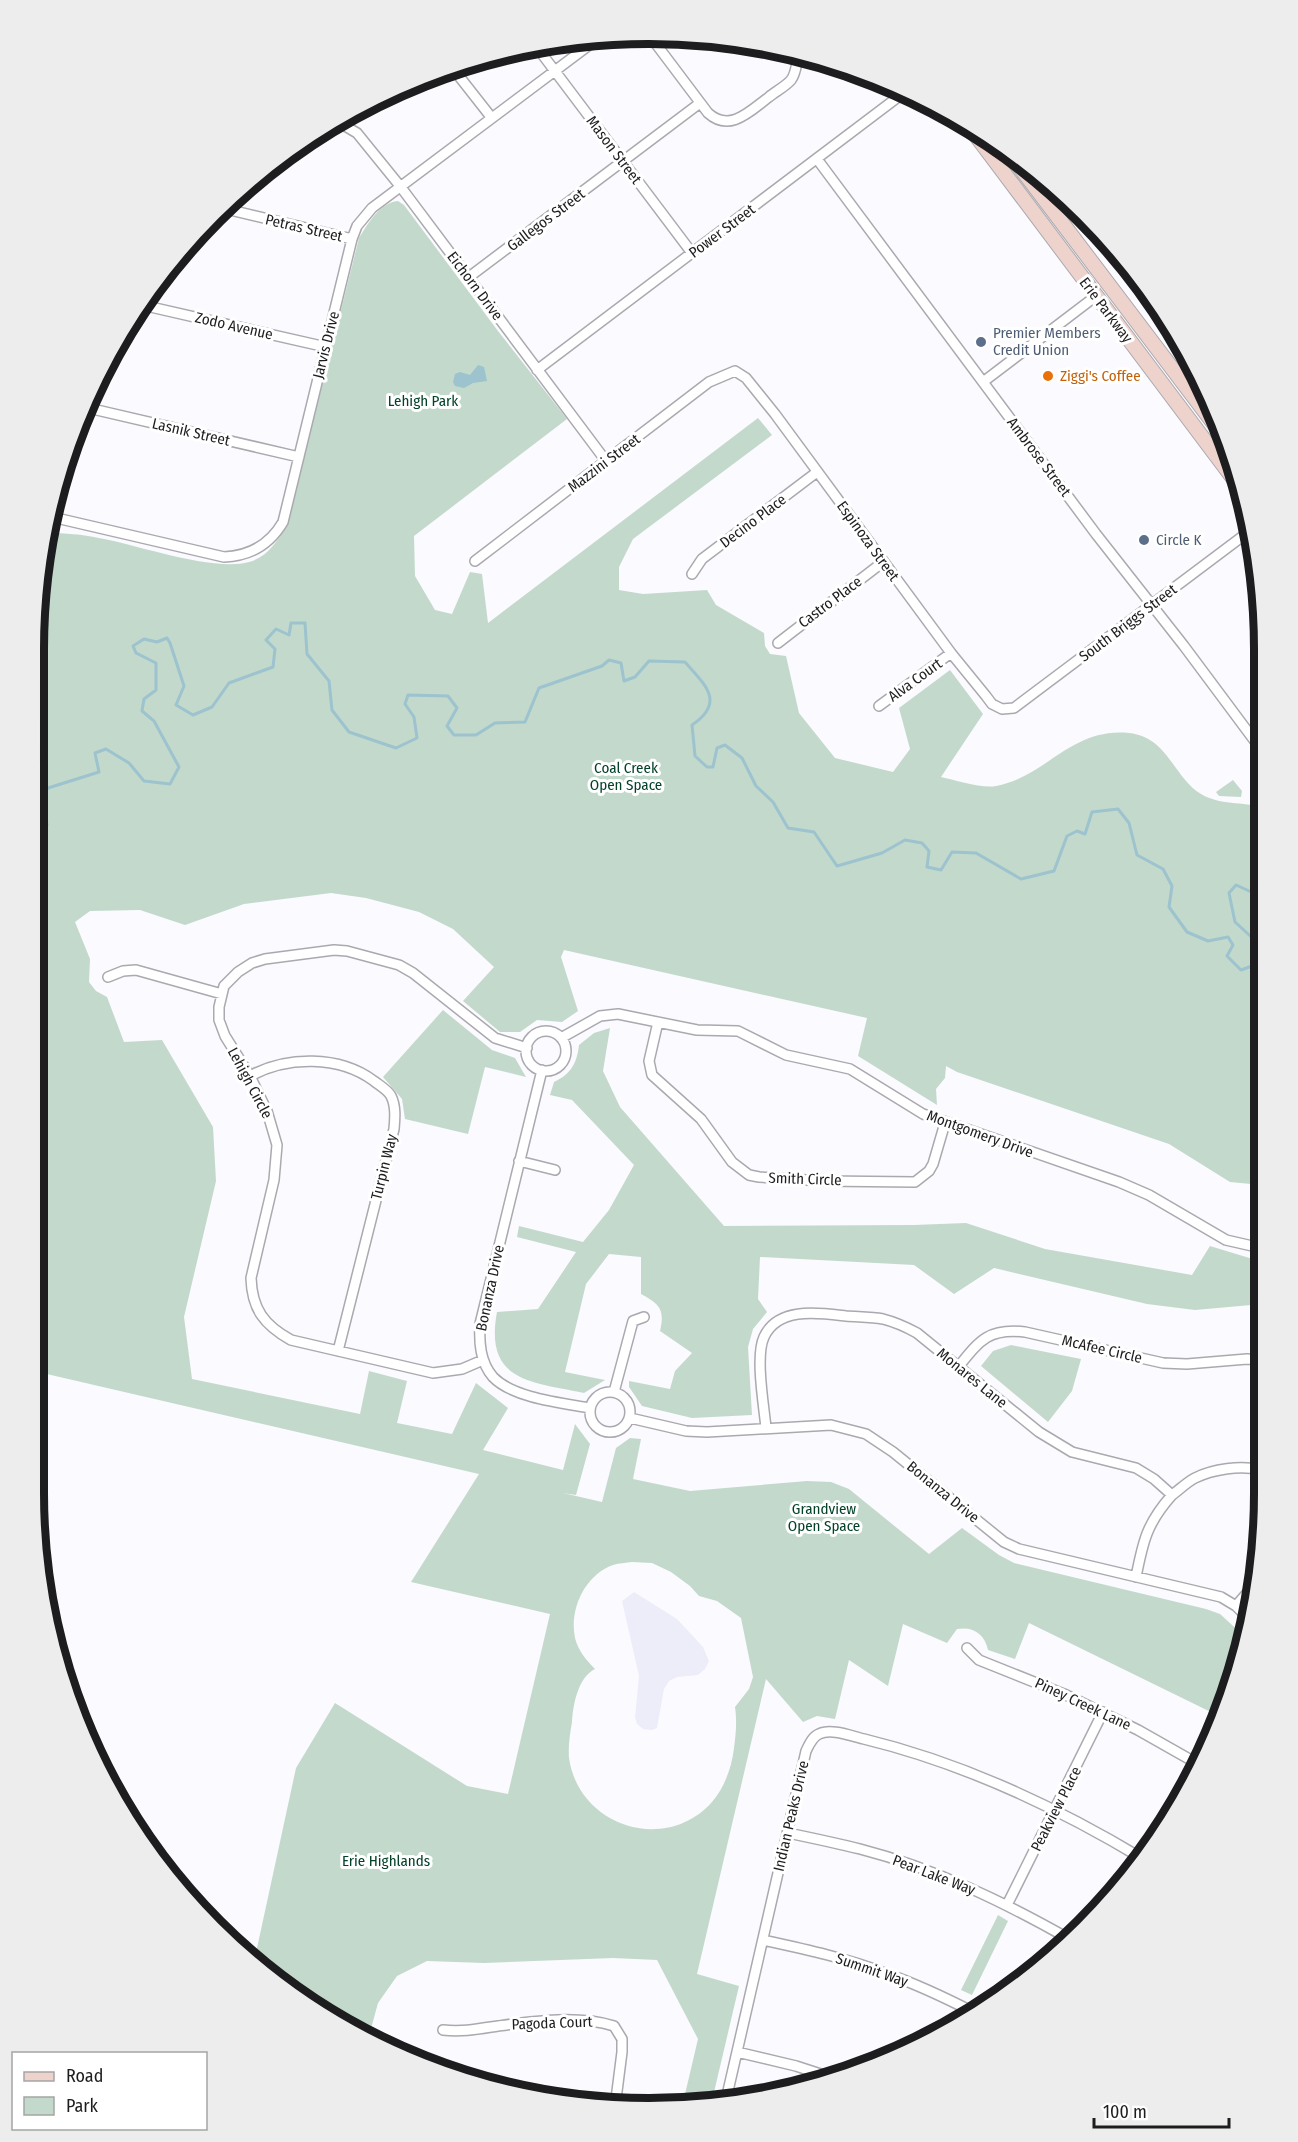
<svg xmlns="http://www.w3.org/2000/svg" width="1298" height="2142" font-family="'Fira Sans Condensed',sans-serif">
<rect width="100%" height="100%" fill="#fbfafe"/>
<!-- built -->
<path fill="#ededfa" d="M1109,240L1183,341L1191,362L1104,244Z
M634,1592L677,1619L703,1647L709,1661L705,1669L698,1675L677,1677L669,1681L664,1689L657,1728L652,1730L643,1729L637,1724L635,1717L639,1676L622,1601Z"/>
<!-- green -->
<path fill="#c3d9cc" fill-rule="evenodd" d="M398,201L404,205L498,331L567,419L414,536L415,576L435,610L452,614L470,572L482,574L488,623L758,418L772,435L633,539L619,567V590L643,594L707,590L716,605L764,633L765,646L770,654L786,656L799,713L835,758L893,772L910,749L899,708L950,670L983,714L941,777C955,780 983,789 996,786C1046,777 1071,727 1129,733C1168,737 1173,777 1201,794C1219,805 1243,802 1263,807L1261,1185L1230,1182L1169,1144L957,1072L946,1066L945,1078L936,1089L937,1105L858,1056L867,1018L564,950L561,957L578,1011L562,1022L537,1020L520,1032H500L463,1001L494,967L453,929L419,912L366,898L331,893L244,904L185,925L140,910L90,911L75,922L90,959L89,982L96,991L107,997L124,1042L162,1040L213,1127L216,1181L184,1317L192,1379L360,1414L369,1371L407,1381L397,1423L452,1434L476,1383L508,1408L483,1450L563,1470L575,1424L590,1444L576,1495L563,1493L602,1502L616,1448L630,1438L641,1439L633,1479L690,1491L807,1481L831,1482L849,1489L929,1554L962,1528L999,1555L1014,1563L1206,1609L1220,1614L1243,1635L1221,1717L1029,1623L1015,1659L988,1650C985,1634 973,1626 957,1629L947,1643L903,1624L888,1686L849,1660L835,1719L817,1716L803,1722L766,1679L697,1974L739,1986L711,2105L682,2107L698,2039L657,1960L613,1958L484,1963L427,1961L397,1976L378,2003L369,2036L306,2005L254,1962L296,1768L335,1703L467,1786L508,1794L550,1614L411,1582L479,1474L38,1372V569L48,532C65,534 82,534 99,538C138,545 213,572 249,562C268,557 277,541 287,525L359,238C368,224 379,203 398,201ZM632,1562L652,1563L671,1572L690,1586L699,1596L717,1601L741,1618L753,1677L749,1689L735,1707C737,1721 736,1733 734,1748C732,1766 725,1787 712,1802C666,1854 579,1827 569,1758C568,1746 570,1734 572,1722C573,1705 578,1677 595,1669C586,1660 578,1650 575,1638C569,1609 585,1575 613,1565C619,1563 626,1563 632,1562Z
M1233,780L1242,791L1241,797L1219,796L1216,792Z
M443,1010L492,1050L515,1058L526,1077L485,1067L468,1134L405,1119L402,1099L383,1077Z
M610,1028L603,1071L620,1107L724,1226L914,1225L966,1223L1045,1249L1192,1275L1210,1246L1256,1260H1261V1323L1251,1305L1195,1310L1147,1304L994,1268L954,1294L914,1265L760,1257L758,1299L767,1312L753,1329L748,1347L752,1415L692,1418L642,1406L629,1387V1381L670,1389L675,1371L692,1353L660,1331C665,1310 660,1304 641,1294V1257L609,1254L586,1284L565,1372L605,1380L584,1393C531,1382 484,1382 497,1312L538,1309L576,1252L517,1237L519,1226L583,1242L609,1210L634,1165L572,1100L550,1095L554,1082C571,1074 577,1063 579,1045L594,1033Z
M1011,1345L1081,1359L1072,1391L1048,1422L981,1366L993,1351Z
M998,1915L1008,1921L972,1995L961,1990Z"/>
<!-- water -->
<path fill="#9cc3ce" d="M478,365L484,367L487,381L473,383L464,388L455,386L453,382L455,374L460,372L470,375Z"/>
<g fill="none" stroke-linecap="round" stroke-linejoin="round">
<!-- stream -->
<path stroke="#9cc3ce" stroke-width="3" d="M38,823L47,825L42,797L48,788L99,772L95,753L106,749L129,763L144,781L170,784L179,767L154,721L142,711L144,699L156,690V663L136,653L133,646L144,639L157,642L167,638L170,643L184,686L176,705L193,715L212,707L229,683L273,667L275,649L266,640L276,629L289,635L291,623H305L307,654L329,681L332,710L349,732L396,748L417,738L414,717L405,704L408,695L448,696L457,708L447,726L454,735H476L495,723L525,722L539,688L602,666L609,660L621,663L624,681L635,677L649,661L685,662C705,685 726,702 692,725L695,756L707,767H713L717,748L725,745L742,758L756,786L773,802L788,828L814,832L837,866L882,853L905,840L922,843L929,851L927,867L941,870L952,852L976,853L1021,879L1054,871L1067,836L1077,831L1085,834L1092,812L1118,809L1129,823L1137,855L1163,869L1172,886L1169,907L1187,932L1208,941L1228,937L1233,945L1227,956L1241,970L1252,966L1258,943L1235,922L1229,893L1236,885L1258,895L1262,909"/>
<defs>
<path id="minor" d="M650,36L708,113C730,133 750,111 769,97C775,92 786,86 791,80C795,75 796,68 797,62L793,51
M536,46L692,253
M451,66L491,117
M335,120L357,133L400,186L606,461
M817,159L1096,534L1184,646L1263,752
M222,208L352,239
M469,277L700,103
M142,305L326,347
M537,370L906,91
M983,382L1096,296
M84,407L299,457
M52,517L224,557C251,556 270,544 283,522L352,239L357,226L372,208L600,37
M475,561L709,382L735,371L746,378L775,414L951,653L986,696L992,704L1002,709L1014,708L1251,530
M692,574L702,559L817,472
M778,643L883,562
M879,706L951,653
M108,977L123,971L136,970L222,994
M658,1022L649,1061L652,1075L701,1119L732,1162L749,1175L759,1177L823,1181L915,1182L929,1171L933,1164L945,1123
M526 1051a20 20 0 1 1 40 0a20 20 0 1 1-40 0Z
M561,1038L600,1016L618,1014L697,1030L738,1031L786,1055L850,1069L923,1114L1119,1182L1149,1195L1226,1240L1261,1248
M542,1070L480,1324C479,1342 480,1362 493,1377C513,1398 562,1403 590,1408
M250,1076C287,1056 339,1055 374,1081C379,1085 388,1090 391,1096C396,1106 395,1118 394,1129L338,1351
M519,1161L555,1170
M483,1360L462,1369L433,1373L291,1340C264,1325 252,1309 251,1278L274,1180L277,1145L267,1111L250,1076L225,1036L219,1020V1007L224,986L238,972L252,963L265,959L334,950L347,951L399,965L413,973L495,1038L527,1048
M959,1366C980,1340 989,1328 1025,1332L1163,1363L1187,1364L1247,1359L1261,1360
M590 1412a20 20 0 1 1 40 0a20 20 0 1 1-40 0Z
M614,1392L633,1321L644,1317
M630,1418L686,1431L707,1432L831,1425L866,1434L893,1452L1004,1542L1019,1549L1221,1597L1236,1606L1248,1618
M766,1428C764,1406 755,1356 764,1337C778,1306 820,1313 846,1316C858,1317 871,1317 883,1319C895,1322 906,1327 917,1333L1039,1432L1072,1452L1136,1468L1154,1479L1172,1495C1147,1523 1143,1541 1136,1577
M1172,1495C1179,1490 1187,1482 1195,1478C1213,1469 1241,1465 1260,1470
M1236,1606L1254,1585
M967,1648L979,1660L1064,1694L1138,1730L1198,1764
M788,1833C812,1838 836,1843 860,1849C934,1868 1004,1902 1071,1940
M1007,1905L1103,1712
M763,1940C804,1949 846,1958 885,1973C916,1984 946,1998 975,2013
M443,2030C463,2032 478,2029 498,2026C535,2021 578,2015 614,2026L622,2039V2052L615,2107
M737,2052L796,2066L836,2079
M725,2104L806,1751C809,1745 812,1737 819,1734C831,1728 851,1736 864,1739C963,1763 1055,1806 1143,1859"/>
<path id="secondary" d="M968,125L1245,494
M1007,150L1221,433"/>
</defs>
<!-- minor casing -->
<use href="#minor" stroke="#aaa9af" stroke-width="12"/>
<!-- secondary casing -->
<use href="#secondary" stroke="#aaa9af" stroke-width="16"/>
<!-- minor -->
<use href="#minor" stroke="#fff" stroke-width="9"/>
<!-- secondary -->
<use href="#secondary" stroke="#eed3cd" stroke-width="14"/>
</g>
<!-- markers -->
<g fill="#5c6f8a" stroke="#fff" stroke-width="2">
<circle cx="981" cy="342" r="6"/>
<circle cx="1144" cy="540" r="6"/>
</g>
<circle fill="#e8710a" stroke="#fff" stroke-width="2" cx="1048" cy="376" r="6"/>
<g text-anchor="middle" stroke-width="6" stroke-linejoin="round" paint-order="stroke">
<!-- street labels -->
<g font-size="15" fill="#1d1d1f" stroke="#fff">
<text transform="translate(614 150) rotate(53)" y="5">Mason Street</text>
<text transform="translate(546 220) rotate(-37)" y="5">Gallegos Street</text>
<text transform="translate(304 228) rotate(13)" y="5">Petras Street</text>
<text transform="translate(722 231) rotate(-37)" y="5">Power Street</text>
<text transform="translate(475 286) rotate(53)" y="5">Eichorn Drive</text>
<text transform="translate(1106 310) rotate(53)" y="5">Erie Parkway</text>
<text transform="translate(234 326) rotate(13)" y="5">Zodo Avenue</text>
<text transform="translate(326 345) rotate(-76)" y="5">Jarvis Drive</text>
<text transform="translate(191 432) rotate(13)" y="5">Lasnik Street</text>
<text transform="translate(1039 457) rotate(53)" y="5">Ambrose Street</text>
<text transform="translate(604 463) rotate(-37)" y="5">Mazzini Street</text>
<text transform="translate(753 521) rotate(-37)" y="5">Decino Place</text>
<text transform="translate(868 541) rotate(54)" y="5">Espinoza Street</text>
<text transform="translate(830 602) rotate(-37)" y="5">Castro Place</text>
<text transform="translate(1128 623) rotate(-37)" y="5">South Briggs Street</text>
<text transform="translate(915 680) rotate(-36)" y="5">Alva Court</text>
<text transform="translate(250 1083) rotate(62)" y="5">Lehigh Circle</text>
<text transform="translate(980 1134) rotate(20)" y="5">Montgomery Drive</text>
<text transform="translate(384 1167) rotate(-76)" y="5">Turpin Way</text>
<text transform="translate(805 1179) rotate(2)" y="5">Smith Circle</text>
<text transform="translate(490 1288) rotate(-78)" y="5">Bonanza Drive</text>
<text transform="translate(1102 1349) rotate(13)" y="5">McAfee Circle</text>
<text transform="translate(972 1378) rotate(39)" y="5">Monares Lane</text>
<text transform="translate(943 1492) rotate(39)" y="5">Bonanza Drive</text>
<text transform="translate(1083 1704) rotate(25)" y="5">Piney Creek Lane</text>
<text transform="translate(1056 1809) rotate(-63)" y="5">Peakview Place</text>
<text transform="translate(791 1816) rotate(-77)" y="5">Indian Peaks Drive</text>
<text transform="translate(934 1875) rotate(21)" y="5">Pear Lake Way</text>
<text transform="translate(872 1970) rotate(19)" y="5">Summit Way</text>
<text transform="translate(552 2023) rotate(-2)" y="5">Pagoda Court</text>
</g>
<!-- service labels -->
<g font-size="15" fill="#4e5e75" stroke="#fff" text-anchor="start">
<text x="993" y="338">Premier Members<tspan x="993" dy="17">Credit Union</tspan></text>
<text x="1156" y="545">Circle K</text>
</g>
<!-- food labels -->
<g font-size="15" fill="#c56008" stroke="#fff" text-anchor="start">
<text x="1060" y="381">Ziggi's Coffee</text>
</g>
<!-- park labels -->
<g font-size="15" fill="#034228" stroke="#fff">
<text x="423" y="406">Lehigh Park</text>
<text x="626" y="773">Coal Creek<tspan x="626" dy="17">Open Space</tspan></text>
<text x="824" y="1514">Grandview<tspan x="824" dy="17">Open Space</tspan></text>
<text x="386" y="1866">Erie Highlands</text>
</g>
</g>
<!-- crop -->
<path d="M0 0H1298V2142H0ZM649 44H649A605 605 0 0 1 1254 649V1493A605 605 0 0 1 649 2098H649A605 605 0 0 1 44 1493V649A605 605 0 0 1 649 44Z" fill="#ededed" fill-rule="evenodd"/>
<path fill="none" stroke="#1d1d1f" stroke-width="8" d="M649 44H649A605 605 0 0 1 1254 649V1493A605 605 0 0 1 649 2098H649A605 605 0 0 1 44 1493V649A605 605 0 0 1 649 44Z"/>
<!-- legend -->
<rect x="12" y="2052" width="195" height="78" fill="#ffffff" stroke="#a5a5a5" stroke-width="1.5"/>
<rect x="24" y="2072" width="30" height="9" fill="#eed3cd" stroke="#a5a5a5" stroke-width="1.5"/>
<text x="66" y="2082" font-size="18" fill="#1d1d1f">Road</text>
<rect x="24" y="2097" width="30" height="18" fill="#c3d9cc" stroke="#a5a5a5" stroke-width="1.5"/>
<text x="66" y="2112" font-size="18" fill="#1d1d1f">Park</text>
<!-- scale -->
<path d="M1094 2118v9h135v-9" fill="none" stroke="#1d1d1f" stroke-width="3"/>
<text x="1103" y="2118" font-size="18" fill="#1d1d1f" stroke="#ffffff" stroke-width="4.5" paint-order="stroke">100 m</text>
</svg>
